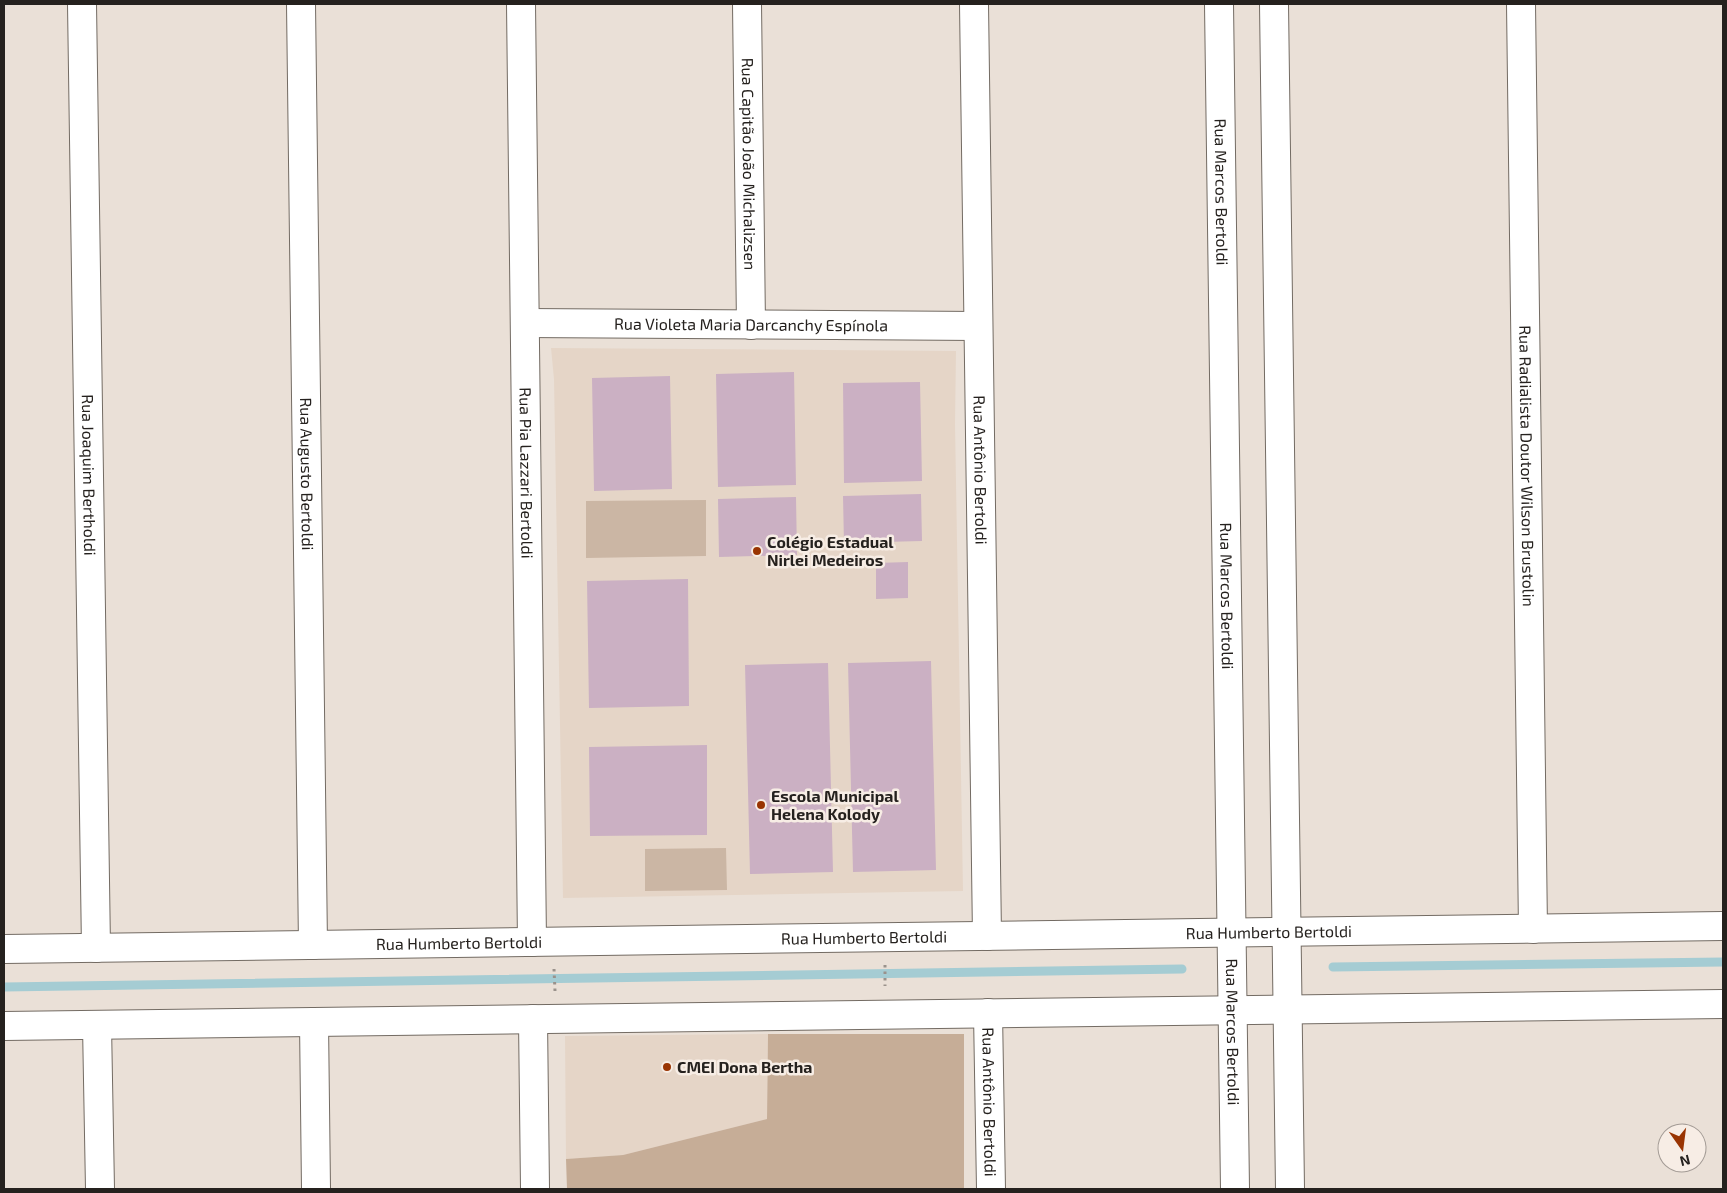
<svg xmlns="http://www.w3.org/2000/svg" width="1727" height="1193" font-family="'Exo 2',sans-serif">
<rect width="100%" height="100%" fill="#eae0d7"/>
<!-- built -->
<path fill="#e5d5c7" d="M551,348L956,351L955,424L963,891L563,898L554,379Z
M768,1034L767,1119L623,1155L566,1159L565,1036Z"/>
<!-- green -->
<path fill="#cbb6a4" d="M706,500V556L586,558V501Z
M726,848L727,890L645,891V849Z"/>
<!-- forest -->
<path fill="#c6ad97" d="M768,1034H964V1189H567L566,1159L623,1155L767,1119Z"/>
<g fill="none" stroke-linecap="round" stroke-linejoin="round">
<!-- stream -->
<path stroke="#a5ccd3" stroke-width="9" d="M1333,967L1723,962
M4,987L1182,969"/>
</g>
<!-- building -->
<path fill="#cbb0c3" d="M794,372L796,485L718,487L716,374Z
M670,376L672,489L594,491L592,378Z
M920,382L922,481L844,483L843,383Z
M921,494L922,541L844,543L843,496Z
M796,497L797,555L719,557L718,499Z
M908,562V598L876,599V563Z
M688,579L689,706L589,708L587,581Z
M931,661L936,870L853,872L848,663Z
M828,663L833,872L750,874L745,665Z
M707,745V835L590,836L589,747Z"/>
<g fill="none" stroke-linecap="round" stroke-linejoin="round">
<defs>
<g id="minor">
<path id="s1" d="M82,4L96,948"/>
<path id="s2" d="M301,4L313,945"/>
<path id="s3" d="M521,4L532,942"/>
<path id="s4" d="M747,4L751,325"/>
<path id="s5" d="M974,4L987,936"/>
<path id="s6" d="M1521,4L1533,929"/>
<path id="s7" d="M525,323L978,326"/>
<path id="s8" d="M988,1013L991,1189"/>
<path d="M533,1019L535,1189"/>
<path d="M314,1022L316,1189"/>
<path d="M97,1025L100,1189"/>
</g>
<g id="tertiary">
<path id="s9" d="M1219,4L1235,1189"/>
<path d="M1274,4L1290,1189"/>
<path id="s10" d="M4,949L1723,926"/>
<path d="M4,1026L1723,1004"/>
</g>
</defs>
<!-- minor casing -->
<use href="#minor" stroke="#736b63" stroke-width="30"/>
<!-- tertiary casing -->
<use href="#tertiary" stroke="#736b63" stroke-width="30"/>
<!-- path -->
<path stroke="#9a928c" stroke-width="3" stroke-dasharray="2.5 4" stroke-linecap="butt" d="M885,965V986
M554,969L555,991"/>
<!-- minor -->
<use href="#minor" stroke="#fff" stroke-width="28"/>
<!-- tertiary -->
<use href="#tertiary" stroke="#fff" stroke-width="28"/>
</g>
<!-- markers -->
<g fill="#993402" stroke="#f7ede5" stroke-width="2">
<circle cx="757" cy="551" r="5"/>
<circle cx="761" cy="805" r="5"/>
<circle cx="667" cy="1067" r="5"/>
</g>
<g text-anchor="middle" stroke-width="5" stroke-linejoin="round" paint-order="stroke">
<!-- street labels -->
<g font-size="16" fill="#25211e" stroke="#f7ede5">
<text dy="6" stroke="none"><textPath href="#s4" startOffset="160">Rua Capitão João Michalizsen</textPath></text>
<text dy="6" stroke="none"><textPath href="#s9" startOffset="188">Rua Marcos Bertoldi</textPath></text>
<text dy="6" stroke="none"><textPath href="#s7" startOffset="226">Rua Violeta Maria Darcanchy Espínola</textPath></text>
<text dy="6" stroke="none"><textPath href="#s6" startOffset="462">Rua Radialista Doutor Wilson Brustolin</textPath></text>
<text dy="6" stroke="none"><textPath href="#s5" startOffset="466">Rua Antônio Bertoldi</textPath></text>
<text dy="6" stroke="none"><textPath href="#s3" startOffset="469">Rua Pia Lazzari Bertoldi</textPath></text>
<text dy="6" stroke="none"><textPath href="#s2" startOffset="470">Rua Augusto Bertoldi</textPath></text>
<text dy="6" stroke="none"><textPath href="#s1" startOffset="471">Rua Joaquim Bertholdi</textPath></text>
<text dy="6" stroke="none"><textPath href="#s9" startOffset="592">Rua Marcos Bertoldi</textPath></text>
<text dy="6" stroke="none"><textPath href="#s10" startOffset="1265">Rua Humberto Bertoldi</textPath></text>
<text dy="6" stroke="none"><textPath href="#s10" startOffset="860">Rua Humberto Bertoldi</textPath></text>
<text dy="6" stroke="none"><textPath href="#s10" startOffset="455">Rua Humberto Bertoldi</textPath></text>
<text dy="6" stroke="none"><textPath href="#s9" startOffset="1028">Rua Marcos Bertoldi</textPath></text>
<text dy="6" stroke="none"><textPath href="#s8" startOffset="89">Rua Antônio Bertoldi</textPath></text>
</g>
<!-- poi labels -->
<g font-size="16" font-weight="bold" fill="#25211e" stroke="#f7ede5" text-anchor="start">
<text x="767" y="548">Colégio Estadual<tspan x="767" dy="18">Nirlei Medeiros</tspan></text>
<text x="771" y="802">Escola Municipal<tspan x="771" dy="18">Helena Kolody</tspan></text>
<text x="677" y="1073">CMEI Dona Bertha</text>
</g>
</g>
<!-- border -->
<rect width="1727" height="1193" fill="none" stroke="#25211e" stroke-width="10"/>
<!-- north arrow -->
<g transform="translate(1682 1148) rotate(166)"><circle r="24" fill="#f7ede5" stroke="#a39b95"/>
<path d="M0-4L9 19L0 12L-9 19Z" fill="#993402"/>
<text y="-8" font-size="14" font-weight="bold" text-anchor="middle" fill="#25211e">N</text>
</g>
</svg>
